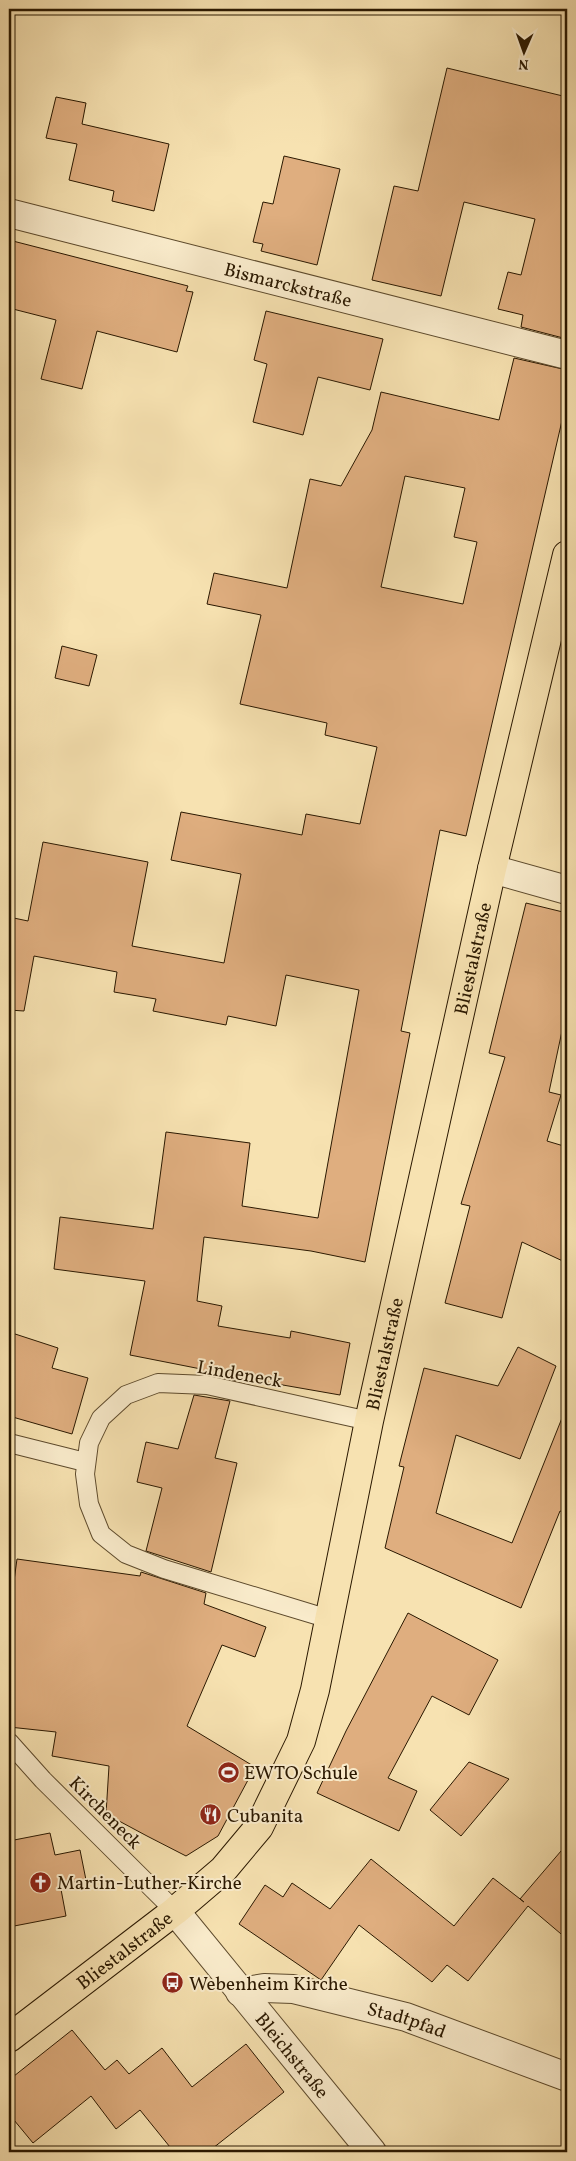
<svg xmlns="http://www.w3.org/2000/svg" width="576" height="2161" font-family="Vollkorn,serif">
<rect width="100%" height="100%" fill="#f7e2b1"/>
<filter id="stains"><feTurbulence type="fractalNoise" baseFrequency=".004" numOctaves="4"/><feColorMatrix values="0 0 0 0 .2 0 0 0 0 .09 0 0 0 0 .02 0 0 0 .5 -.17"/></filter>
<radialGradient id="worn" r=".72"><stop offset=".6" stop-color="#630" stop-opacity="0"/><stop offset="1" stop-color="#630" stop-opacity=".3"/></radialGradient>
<!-- building -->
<path fill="#dfae7f" stroke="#2a1800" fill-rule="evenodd" d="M447,68L567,97V339L521,327L523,315L498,309L508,272L521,275L535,219L464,202L441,296L372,280L394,186L418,191Z
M56,97L86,103L82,124L169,144L154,211L112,201L114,191L69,180L77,144L46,138Z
M284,156L340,169L317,265L261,251L263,244L253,242L263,202L273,204Z
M9,240L188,286L186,291L193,292L177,352L97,331L82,389L41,379L56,320L9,308Z
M266,311L383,339L370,390L318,377L303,435L253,422L267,364L254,360Z
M514,358L567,370V399L466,836L440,830L401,1031L410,1033L365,1262L311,1251L204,1237L197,1301L222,1306L218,1326L290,1338L291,1331L350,1343L340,1395L237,1377L236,1381L200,1374L201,1369L130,1355L145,1281L54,1269L60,1217L153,1229L166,1132L250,1143L242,1206L318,1218L359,990L286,975L276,1026L228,1016L226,1025L153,1011L156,999L114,992L117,972L34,956L24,1011L9,1010V917L28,921L43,842L148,862L132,946L224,963L241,874L171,860L181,812L302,835L306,814L360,824L377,747L325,735L327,723L240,704L261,615L207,604L214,573L287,588L310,479L341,486L372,430L381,392L499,420ZM405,476L465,488L454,537L477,542L463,604L381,587Z
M62,646L97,655L89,686L55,678Z
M526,903L567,913V1033L562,1031L549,1092L561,1095L547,1141L567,1147V1263L522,1242L502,1318L445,1303L470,1206L461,1204L505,1057L489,1053Z
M9,1332L58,1348L52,1368L88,1378L72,1434L9,1416Z
M518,1347L556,1366L520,1459L456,1435L436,1513L512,1543L566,1408H567V1513L560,1511L521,1608L385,1548L404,1467L399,1466L424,1368L498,1386Z
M194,1395L230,1401L215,1458L237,1463L211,1572L146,1551L162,1488L137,1482L146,1442L178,1449Z
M17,1559L140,1576L141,1572L206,1593L204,1604L266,1627L255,1657L222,1645L187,1726L255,1767L218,1836L186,1856L147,1836L106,1814L109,1766L52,1756L56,1732L9,1727V1644L11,1603Z
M408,1613L498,1660L469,1715L432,1696L388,1778L417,1791L399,1831L317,1793L346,1731Z
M469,1762L509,1779L461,1836L430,1810Z
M50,1833L55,1855L80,1850L86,1880L60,1884L66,1916L9,1927V1841Z
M567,1844V1939L528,1906L468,1981L447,1965L432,1982L359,1925L321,1980L239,1924L265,1885L283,1897L292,1883L330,1909L371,1859L454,1926L493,1878L524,1902L520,1899Z
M72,2030L105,2070L117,2060L129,2074L162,2048L192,2087L246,2044L284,2092L208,2152H174L140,2110L116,2129L91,2096L33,2143L9,2114V2080Z"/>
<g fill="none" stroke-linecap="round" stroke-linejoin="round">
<defs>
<path id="lane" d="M9,1443L85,1462
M329,1619L164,1569L126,1554L101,1534L89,1504L85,1474L89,1443L101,1418L126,1395L158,1383L207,1385L369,1421
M9,1742L43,1780L175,1911"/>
<g id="street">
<path id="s1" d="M9,213L567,355"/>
<path d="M492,869L567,890"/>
<path id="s2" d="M175,1911L372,2152"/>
<path id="s3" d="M240,1992L264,1988L293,1989L406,2017L567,2077"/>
</g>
<g id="primary">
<path id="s4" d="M9,2038L175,1911L223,1870L259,1827L301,1741L315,1690L369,1421L492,869L567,555"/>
</g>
</defs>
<!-- lane casing -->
<use href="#lane" stroke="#5d4a2c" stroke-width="20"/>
<!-- street casing -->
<use href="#street" stroke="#5d4a2c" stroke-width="30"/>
<!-- primary casing -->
<use href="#primary" stroke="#2a1800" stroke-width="30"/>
<!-- lane -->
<use href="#lane" stroke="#faeccc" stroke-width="18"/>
<!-- street -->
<use href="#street" stroke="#faeccc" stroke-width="28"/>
<!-- primary -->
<use href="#primary" stroke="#f7e2b1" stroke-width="28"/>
</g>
<!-- icons -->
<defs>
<symbol id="stadium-disc" viewBox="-11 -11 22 22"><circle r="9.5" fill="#8f2418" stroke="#faeccc"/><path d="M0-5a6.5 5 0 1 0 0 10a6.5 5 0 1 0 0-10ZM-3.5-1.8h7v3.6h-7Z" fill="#fff"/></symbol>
<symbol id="restaurant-disc" viewBox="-11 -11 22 22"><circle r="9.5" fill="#8f2418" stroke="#faeccc"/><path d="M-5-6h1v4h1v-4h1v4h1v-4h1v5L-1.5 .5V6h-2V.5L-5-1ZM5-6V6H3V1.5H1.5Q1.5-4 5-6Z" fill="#fff"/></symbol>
<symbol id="church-disc" viewBox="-11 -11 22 22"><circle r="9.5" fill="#8f2418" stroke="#faeccc"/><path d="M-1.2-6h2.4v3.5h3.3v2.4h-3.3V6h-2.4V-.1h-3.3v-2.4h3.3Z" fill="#fff"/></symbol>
<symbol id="bus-disc" viewBox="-11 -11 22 22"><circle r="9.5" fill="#8f2418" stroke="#faeccc"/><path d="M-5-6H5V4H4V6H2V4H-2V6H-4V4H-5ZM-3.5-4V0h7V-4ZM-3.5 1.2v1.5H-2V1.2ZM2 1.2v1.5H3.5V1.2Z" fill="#fff"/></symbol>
</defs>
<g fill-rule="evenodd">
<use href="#stadium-disc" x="216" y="1760" width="25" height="25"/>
<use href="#restaurant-disc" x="198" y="1802" width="25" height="25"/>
<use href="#church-disc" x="28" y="1870" width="25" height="25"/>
<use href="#bus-disc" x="160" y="1970" width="25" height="25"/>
</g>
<g text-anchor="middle" stroke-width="4" stroke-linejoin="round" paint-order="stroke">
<!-- street labels -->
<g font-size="19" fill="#2a1800" stroke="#faeccc">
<text dy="7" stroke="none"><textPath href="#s1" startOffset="288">Bismarckstraße</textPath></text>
<text dy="7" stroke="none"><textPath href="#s4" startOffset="1225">Bliestalstraße</textPath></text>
<text dy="7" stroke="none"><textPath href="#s4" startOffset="820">Bliestalstraße</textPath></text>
<text transform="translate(240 1373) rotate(10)" y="7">Lindeneck</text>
<text transform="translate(106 1812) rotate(45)" y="7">Kircheneck</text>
<text dy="7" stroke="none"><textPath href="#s4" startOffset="145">Bliestalstraße</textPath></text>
<text dy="7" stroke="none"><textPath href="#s3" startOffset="171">Stadtpfad</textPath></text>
<text dy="7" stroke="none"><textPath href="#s2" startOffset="186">Bleichstraße</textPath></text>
</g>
<!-- poi labels -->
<g font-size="19" fill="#2a1800" stroke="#faeccc" text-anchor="start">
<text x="244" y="1779">EWTO Schule</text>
<text x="227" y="1822">Cubanita</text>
<text x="57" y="1889">Martin-Luther-Kirche</text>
<text x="189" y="1990">Webenheim Kirche</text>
</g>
</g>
<!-- margin -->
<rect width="576" height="2161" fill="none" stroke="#f7e2b1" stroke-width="30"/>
<rect x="10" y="10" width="556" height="2141" fill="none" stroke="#2a1800" stroke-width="2.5"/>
<rect x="15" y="15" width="546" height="2131" fill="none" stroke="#2a1800"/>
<!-- north arrow -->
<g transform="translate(524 52) rotate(182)" stroke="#faeccc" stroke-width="4" paint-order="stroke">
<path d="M0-4L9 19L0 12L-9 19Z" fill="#2a1800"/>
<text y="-8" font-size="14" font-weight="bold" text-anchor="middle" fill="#2a1800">N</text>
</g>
<rect width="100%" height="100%" filter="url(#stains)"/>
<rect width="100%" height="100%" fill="url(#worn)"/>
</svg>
